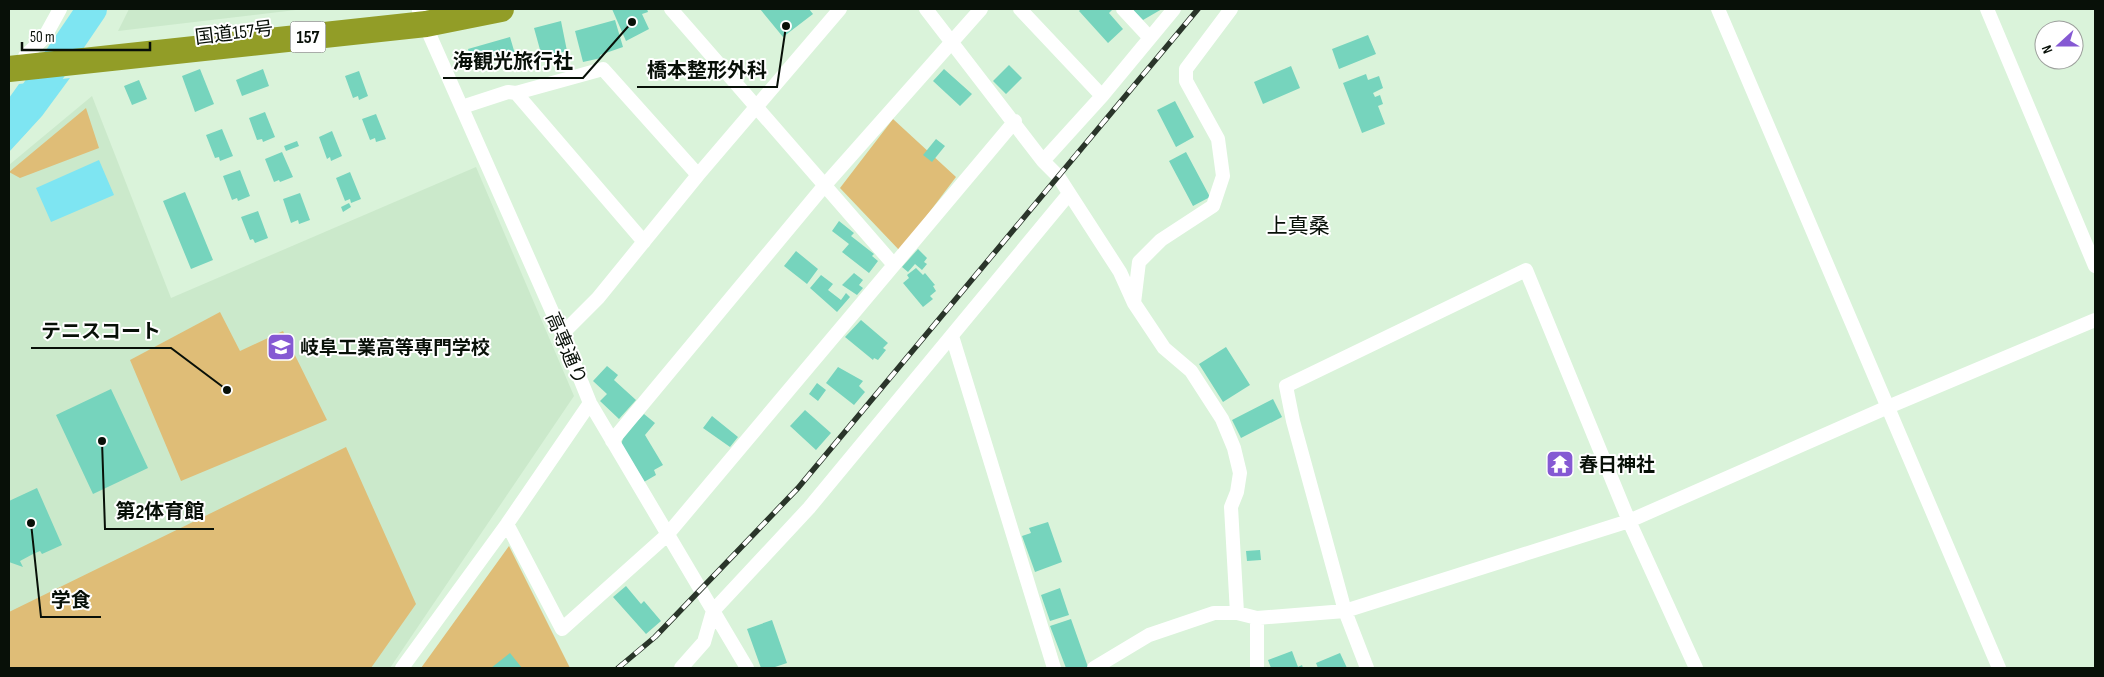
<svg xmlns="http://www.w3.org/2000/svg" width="2104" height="677" font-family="'Sofia Sans Condensed','Noto Sans JP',sans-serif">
<rect width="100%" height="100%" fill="#daf3da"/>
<!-- built -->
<path fill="#cbe9cb" d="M129,9H304L118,31Z
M92,96L171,298L476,167L574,396L390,668H9V165Z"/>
<!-- green -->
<path fill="#dfbd77" d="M86,108L99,148L20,178L9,172Z
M893,119L956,177L900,251L840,188Z
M220,312L240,351L283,331L327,420L181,481L130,360Z
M346,447L416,604L371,668H9V612Z
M509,546L570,668H421Z"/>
<!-- water -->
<path fill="#7ee5f2" d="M70,78L42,116L9,152V98L19,84Z
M99,160L114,195L51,222L36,188Z"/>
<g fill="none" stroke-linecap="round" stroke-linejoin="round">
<!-- river -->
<path stroke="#7ee5f2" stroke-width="30" d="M9,129L14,124L92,9"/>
</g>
<!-- building -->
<path fill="#76d4bd" d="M612,9H647L648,12L642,14L649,29L626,41Z
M760,9H809L813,14L783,37Z
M1081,9H1113L1109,13L1123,29L1108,43L1079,11Z
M1132,9H1162L1143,20Z
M615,20L623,47L600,55L601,58L583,62L575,31Z
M561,21L567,51L542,57L534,28Z
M1368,35L1376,54L1339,69L1332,49Z
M510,37L515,54L473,66L468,49Z
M1009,65L1022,78L1006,94L993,81Z
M1291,66L1300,88L1263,104L1254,82Z
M200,69L214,104L195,112L182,76Z
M263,69L269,86L242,96L236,80Z
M944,69L972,94L960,106L933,81Z
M359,71L368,96L359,100L358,96L353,98L345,76Z
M1366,74L1368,80L1379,76L1383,88L1373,93L1375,97L1380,95L1383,104L1378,106L1385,124L1362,133L1343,83Z
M139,80L147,99L132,105L124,86Z
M1175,101L1194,137L1176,147L1157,110Z
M265,112L275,137L263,142L262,139L257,140L249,118Z
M376,114L386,139L376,142L375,138L370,140L362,119Z
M222,129L233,156L220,161L219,157L215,158L206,135Z
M332,131L342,156L331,161L330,157L327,159L319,137Z
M936,139L945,146L932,162L923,155Z
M297,141L299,146L286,151L284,146Z
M282,152L293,177L280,182L279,180L274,182L265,159Z
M1186,152L1210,197L1193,206L1169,161Z
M240,170L250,196L238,201L237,198L232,200L223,176Z
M350,172L361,199L351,203L350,199L345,201L336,178Z
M185,192L213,260L191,269L163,201Z
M300,193L310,220L299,224L298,220L291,223L283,199Z
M349,203L351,207L343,212L341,207Z
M258,211L268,238L255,243L253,239L250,240L241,217Z
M839,221L854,233L851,236L874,254L872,256L878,261L869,273L842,252L849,244L832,231Z
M918,249L927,258L924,262L927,264L922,270L915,264L908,272L902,267Z
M796,251L818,269L807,284L784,266Z
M916,268L923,275L925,273L935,285L933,286L936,291L930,296L933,299L923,307L903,283L909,278L907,275Z
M854,273L863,280L859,285L863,288L857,295L842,285Z
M821,275L833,284L828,290L841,300L846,293L850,297L837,312L810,288Z
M861,320L888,343L883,348L886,350L878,360L874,358L873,360L845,337Z
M1226,347L1250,385L1223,402L1199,364Z
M607,366L618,375L614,380L636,400L619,419L600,401L607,394L593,381Z
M838,367L863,381L859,386L865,392L854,405L826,383Z
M817,383L826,390L818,401L809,394Z
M111,389L148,468L93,494L56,415Z
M1273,399L1282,417L1241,438L1232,420Z
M805,410L831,433L816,450L790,426Z
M644,414L655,423L645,435L663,465L654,470L656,475L644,482L621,445L624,435Z
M712,416L738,437L730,447L703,428Z
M37,488L62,545L42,554L40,551L33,554L20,561L23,567L9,562V501Z
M1048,522L1062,562L1035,572L1022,536L1031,533L1029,528Z
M1260,550L1261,560L1247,561L1246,551Z
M626,586L641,604L644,601L661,621L646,634L613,597Z
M1060,588L1069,615L1050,621L1041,595Z
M1071,619L1088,667L1084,668H1066L1050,626Z
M772,620L787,663L772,668H761L747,629Z
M1292,651L1298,667L1302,665L1303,668H1271L1268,660Z
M510,653L522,668H491Z
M1340,653L1347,668H1318L1316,663Z"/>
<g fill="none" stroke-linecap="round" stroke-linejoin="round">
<!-- street -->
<path stroke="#fff" stroke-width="14" d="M671,9L894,265
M926,9L1043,161L1058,176L1120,272L1134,303L1164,348L1191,371L1222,419L1234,448L1240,473L1237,492L1231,507L1237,613
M1020,9L1102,96
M1123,9L1150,38
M1718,9L1999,668
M1987,9L2095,266
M419,11L562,334L590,403L747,668
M25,56L44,38L60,9
M516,93L603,69L698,175
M462,107L508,92L516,93L644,242
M1043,161L1102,96L1174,9
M1134,303L1139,262L1161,240L1213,206L1223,176L1218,139L1186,81V69L1231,9
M562,334L598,298L698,175L840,9
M952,336L1054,668
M612,441L824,186L981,9
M507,524L562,629L667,535L1015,121
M402,668L507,524L590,403
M681,668L704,642L713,611L809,508L1068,195
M1094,668L1149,635L1214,613H1237L1257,618L1345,611L1629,521L1888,407L2095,320
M1257,668V618
M1367,668L1345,611L1293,421L1286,386L1526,270L1629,521L1696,668"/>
<!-- highway -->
<path stroke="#929d27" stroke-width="26" d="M9,69L426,24L501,9"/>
<defs>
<path id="rail" d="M618,668L655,637L798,488L1198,9"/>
</defs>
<!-- rail casing -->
<use href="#rail" stroke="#2a352a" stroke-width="5.5"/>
<!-- rail -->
<use href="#rail" stroke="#fff" stroke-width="4" stroke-dasharray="11" stroke-linecap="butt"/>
</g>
<!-- icons -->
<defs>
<symbol id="university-square" viewBox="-11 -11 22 22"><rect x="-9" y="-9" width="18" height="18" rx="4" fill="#8559d3" stroke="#fff"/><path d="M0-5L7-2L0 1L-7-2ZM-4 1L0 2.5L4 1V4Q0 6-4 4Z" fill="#fff"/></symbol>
<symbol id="temple-square" viewBox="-11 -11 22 22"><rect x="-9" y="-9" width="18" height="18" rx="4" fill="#8559d3" stroke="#fff"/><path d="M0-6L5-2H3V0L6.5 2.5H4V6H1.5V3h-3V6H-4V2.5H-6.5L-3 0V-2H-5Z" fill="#fff"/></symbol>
</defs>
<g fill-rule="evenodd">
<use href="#university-square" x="265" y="331" width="32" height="32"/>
<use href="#temple-square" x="1544" y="448" width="32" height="32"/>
</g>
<g text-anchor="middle" stroke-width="4" stroke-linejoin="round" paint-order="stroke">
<!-- shield labels -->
<rect fill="#fff" stroke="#525852" stroke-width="1" x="290.5" y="21.5" width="35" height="31" rx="4"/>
<g font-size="18" font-weight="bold" fill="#081008">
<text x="308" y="43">157</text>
</g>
<!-- street labels -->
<g font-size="19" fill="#081008" stroke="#fff">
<text transform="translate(234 32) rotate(-7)" y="7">国道157号</text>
<text transform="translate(567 348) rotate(67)" y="7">高専通り</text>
</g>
<!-- poi labels -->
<g font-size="19" font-weight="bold" fill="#081008" stroke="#fff" text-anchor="start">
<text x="300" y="354">岐阜工業高等専門学校</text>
<text x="1579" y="471">春日神社</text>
</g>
<!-- quarter labels -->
<g font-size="21" fill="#081008" stroke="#fff">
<text x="1298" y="233">上真桑</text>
</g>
</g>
<!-- callouts -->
<path fill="none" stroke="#081008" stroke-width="2" d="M632 22L583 78H443M786 26L777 87H637M227 390L171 348H31M102 441L105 529H214M31 523L41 617H101"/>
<g fill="#081008" stroke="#fff" stroke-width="2">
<circle cx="632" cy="22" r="5"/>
<circle cx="786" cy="26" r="5"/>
<circle cx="227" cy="390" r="5"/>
<circle cx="102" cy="441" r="5"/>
<circle cx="31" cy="523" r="5"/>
</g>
<g font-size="20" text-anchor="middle" font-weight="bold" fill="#081008" stroke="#fff" stroke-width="4" stroke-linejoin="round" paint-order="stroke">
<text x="513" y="68">海観光旅行社</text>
<text x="707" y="77">橋本整形外科</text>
<text x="101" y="338">テニスコート</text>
<text x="160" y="518">第2体育館</text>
<text x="71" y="607">学食</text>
</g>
<!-- border -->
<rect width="2104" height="677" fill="none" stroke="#081008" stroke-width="20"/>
<!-- north arrow -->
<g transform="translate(2059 45) rotate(249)"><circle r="24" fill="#ffffff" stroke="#9c9f9c"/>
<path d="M0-4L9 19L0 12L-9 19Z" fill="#8559d3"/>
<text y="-8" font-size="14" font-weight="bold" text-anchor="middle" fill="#081008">N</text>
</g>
<!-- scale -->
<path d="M22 42v8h128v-8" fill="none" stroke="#081008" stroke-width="2.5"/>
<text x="30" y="42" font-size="15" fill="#081008" stroke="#ffffff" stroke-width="4" paint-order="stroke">50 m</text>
</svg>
